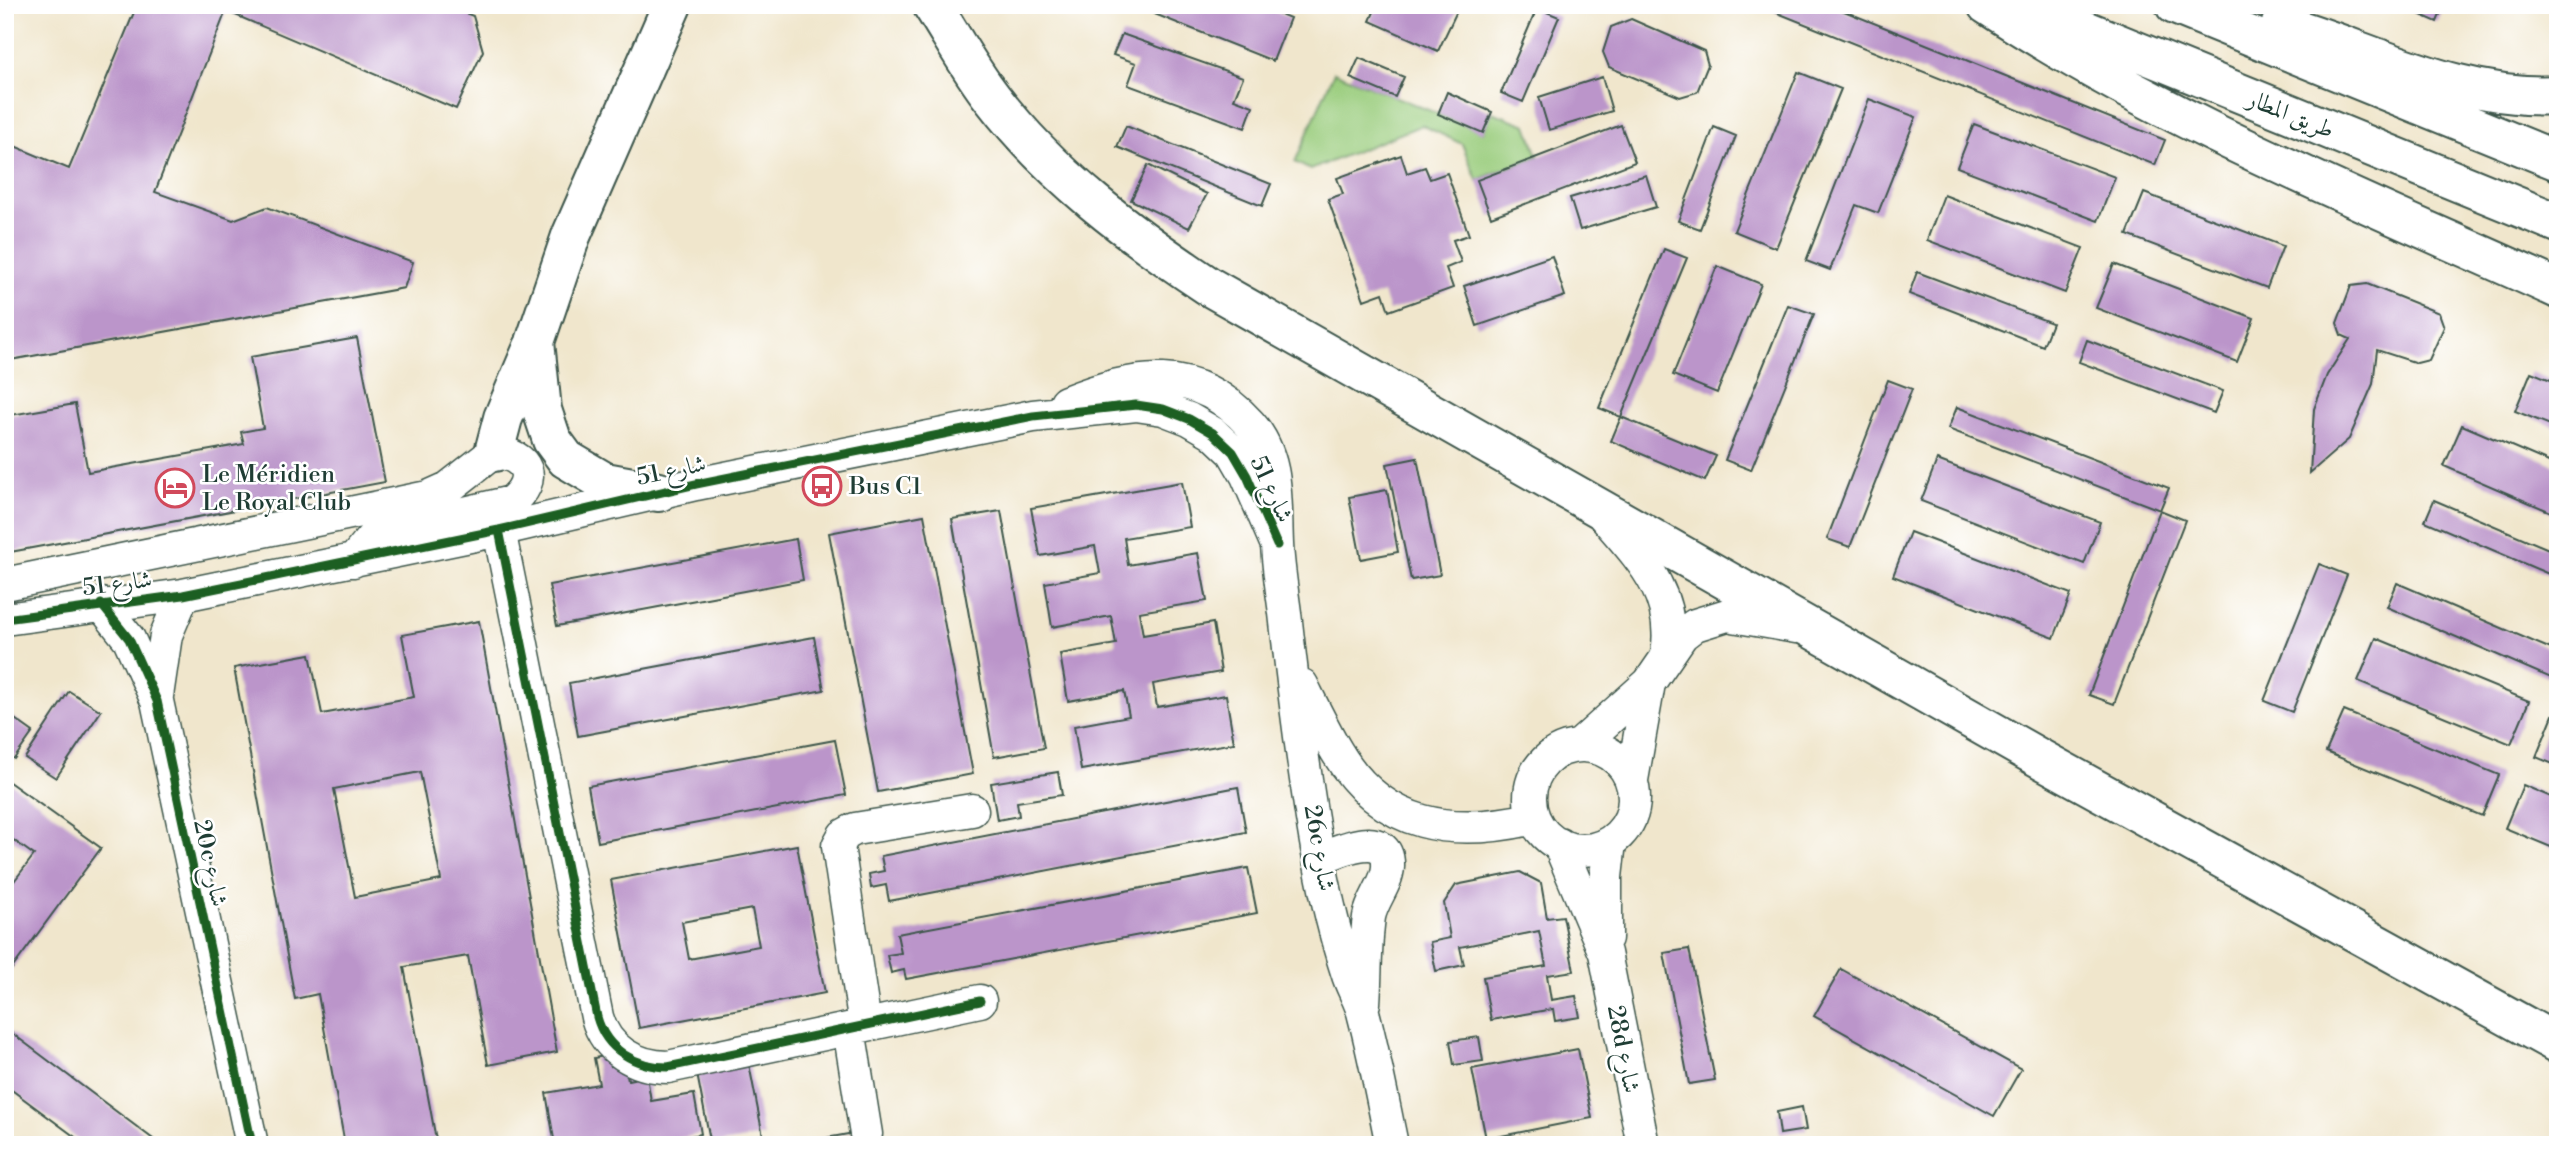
<svg xmlns="http://www.w3.org/2000/svg" width="2563" height="1150" font-family="'Libre Bodoni',Amiri,serif">
<rect width="100%" height="100%" fill="#fff"/>
<filter id="ink" filterUnits="userSpaceOnUse"><feTurbulence type="fractalNoise" baseFrequency=".0143" numOctaves="2"/><feDisplacementMap in="SourceGraphic" scale="14" xChannelSelector="R" yChannelSelector="G"/><feConvolveMatrix kernelMatrix="1 2 1 2 8 2 1 2 1" color-interpolation-filters="sRGB"/></filter>
<filter id="wash" filterUnits="userSpaceOnUse"><feTurbulence type="fractalNoise" baseFrequency=".00686" numOctaves="4" result="noise"/><feDisplacementMap in="SourceGraphic" scale="28" xChannelSelector="R" yChannelSelector="G"/><feGaussianBlur stdDeviation="1.57" result="paint"/><feColorMatrix in="noise" values="0 0 0 0 0 0 0 0 0 0 0 0 0 0 0 0 0 1.4 0 .05"/><feComposite in="paint" operator="in"/></filter>
<g filter="url(#wash)">
<rect width="100%" height="100%" fill="#f0e6cc"/>
<!-- green -->
<path fill="#99cc7c" stroke="#5c8458" stroke-width="2" d="M1334,72L1483,132L1492,112L1527,125L1538,156L1477,180L1462,144L1422,125L1310,170L1295,162Z"/>
<g id="blocks">
<!-- building -->
<path fill="#bb95ca" fill-rule="evenodd" d="M137,5H445L473,16L483,51L456,109L226,11L155,192L233,220L267,207L413,262L404,288L5,361V257L13,238L5,234V142L69,169Z
M1132,5H1259L1290,18L1273,61Z
M1377,5H1444L1457,11L1438,51L1370,21Z
M1758,5H1829L2165,140L2155,165Z
M2398,5H2444L2437,22Z
M1537,8L1559,17L1523,102L1501,93Z
M1631,19L1704,51L1708,65L1697,92L1680,97L1609,67L1603,52L1611,27Z
M1122,34L1243,77L1234,99L1253,106L1245,128L1128,85L1136,63L1113,55Z
M1359,58L1404,77L1395,97L1350,78Z
M1798,72L1841,89L1776,248L1734,231Z
M1602,77L1612,111L1549,130L1539,97Z
M1447,92L1492,112L1483,133L1438,114Z
M1869,99L1916,117L1878,213L1856,205L1830,270L1806,261Z
M1974,124L2115,177L2098,221L1957,167Z
M1621,125L1635,162L1491,217L1477,180Z
M1126,126L1271,184L1262,206L1117,147Z
M1714,127L1736,136L1700,229L1678,221Z
M1401,155L1407,173L1425,167L1430,179L1447,173L1469,235L1453,240L1461,262L1446,268L1453,288L1389,311L1383,293L1364,300L1328,199L1343,194L1337,178Z
M1148,165L1207,194L1189,228L1131,200Z
M1646,175L1656,207L1580,230L1570,198Z
M2144,193L2283,246L2267,288L2127,235Z
M1944,195L2083,248L2065,293L1927,240Z
M1664,249L1687,258L1621,417L1599,408Z
M1552,256L1565,296L1477,326L1464,286Z
M2114,264L2254,318L2237,362L2096,308Z
M1717,266L1761,284L1717,393L1673,375Z
M1917,272L2052,323L2043,346L1909,294Z
M2367,284L2439,313L2444,327L2429,360L2417,363L2377,350L2373,384L2349,439L2310,473L2314,409L2327,375L2350,339L2341,335L2337,323L2351,286Z
M1788,305L1814,314L1751,470L1725,460Z
M357,338L385,482L5,553V416L75,404L88,472L244,444L241,432L263,428L250,357Z
M2087,340L2223,391L2214,413L2079,362Z
M2531,372L2558,383V428L2515,411Z
M1888,380L1912,389L1850,547L1827,539Z
M1957,407L2169,488L2160,510L1948,429Z
M1621,417L1716,456L1705,481L1611,441Z
M2462,425L2558,466V515L2444,466Z
M1417,458L1440,575L1411,580L1387,464Z
M1937,460L2100,522L2084,564L1921,501Z
M1182,482L1190,527L1124,538L1128,565L1198,553L1207,601L1139,612L1143,635L1213,623L1221,672L1153,684L1157,707L1226,695L1234,743L1081,770L1074,726L1129,716L1124,691L1068,701L1060,654L1116,644L1111,616L1052,627L1045,583L1100,573L1095,546L1040,556L1031,508Z
M1387,490L1398,552L1361,559L1349,497Z
M2434,500L2558,553V578L2425,521Z
M2160,510L2185,520L2114,704L2089,695Z
M1001,511L1044,748L994,757L952,519Z
M924,515L973,774L878,792L829,533Z
M1910,532L2071,594L2054,638L1893,576Z
M796,539L803,580L557,626L549,585Z
M2319,564L2347,575L2292,712L2264,701Z
M2397,583L2558,652V681L2387,607Z
M479,621L557,1052L488,1065L468,956L404,967L437,1145H345L318,994L295,999L234,668L310,654L322,714L414,697L402,635ZM420,772L441,880L355,897L334,789Z
M814,637L824,690L578,736L569,683Z
M2376,638L2529,701L2511,744L2358,681Z
M69,691L101,711L56,778L25,758Z
M2344,711L2499,775L2482,816L2326,752Z
M5,712L33,732L14,759L5,753Z
M2553,715L2558,717V766L2536,757Z
M835,740L846,795L598,842L588,786Z
M1058,772L1062,795L1017,802L1019,816L997,820L991,783Z
M5,779L101,848L5,978V893L34,855L5,834Z
M2523,785L2558,800V850L2505,828Z
M1238,787L1246,832L889,901L886,885L871,888L869,874L884,871L881,856Z
M797,845L825,993L639,1028L611,880ZM752,909L759,946L689,959L682,922Z
M1248,868L1257,913L906,979L904,970L891,973L887,955L901,953L897,934Z
M1520,872L1541,883L1547,918L1563,916L1574,971L1547,975L1551,1000L1576,996L1580,1017L1555,1021L1553,1009L1491,1020L1483,977L1546,966L1539,931L1460,947L1464,965L1436,971L1430,942L1450,938L1444,903L1456,885Z
M1689,949L1715,1080L1689,1084L1664,953Z
M1841,969L2021,1069L1994,1116L1814,1016Z
M5,1028L153,1139L149,1145H86L5,1085Z
M1479,1037L1483,1061L1454,1065L1450,1041Z
M1578,1049L1592,1118L1486,1139L1472,1069Z
M610,1055L611,1066L625,1064L628,1080L647,1076L651,1101L694,1094L701,1134L645,1145H555L546,1093L599,1084L594,1058Z
M749,1064L763,1136L711,1145L697,1074Z
M1802,1107L1806,1130L1780,1134L1777,1112Z
M854,1133L856,1145H816L815,1140Z"/>
</g>
</g>
<g filter="url(#ink)">
<use href="#blocks" fill-opacity="0" stroke="#3e564b" stroke-width="2"/>
<g fill="none" stroke-linecap="round" stroke-linejoin="round">
<defs>
<path id="minor" d="M1066,402C1134,375 1195,363 1250,424C1280,458 1275,502 1277,544C1278,567 1282,590 1285,613C1294,694 1304,778 1319,859C1326,896 1335,935 1347,972C1351,987 1361,1001 1364,1016C1375,1058 1383,1102 1392,1145
M1604,516C1640,558 1677,594 1667,654
M499,530L597,1017C606,1050 636,1067 668,1067L980,1001
M5,584L428,497L448,488L494,452C528,454 539,480 511,502L384,532L371,539L353,561
M101,604L129,639L157,701L252,1145
M5,619L183,595L499,530L696,484L1033,416L1136,405L1163,409L1189,419L1213,433L1233,452L1247,476L1277,545
M1302,685C1313,707 1324,730 1337,752C1383,829 1453,837 1534,818
M157,696L166,635L183,595
M1580,745L1649,683L1682,635L1695,625L1727,615L1796,627
M1530 798a52 52 0 1 1 104 0a52 52 0 1 1-104 0Z
M1632,780L1649,683
M1559,844L1605,953L1643,1145
M1319,859C1337,851 1390,826 1388,867C1387,884 1372,900 1369,917C1365,945 1366,975 1364,1003
M1606,938V877L1610,842
M865,1025L838,846L844,835L855,829L972,810
M849,1029L866,1134"/>
<path id="secondary" d="M932,5C952,36 970,70 993,99C1052,176 1130,234 1210,287L2041,759L2558,1044"/>
<path id="primary" d="M494,452L503,418L533,347
M659,492L605,482L566,459L552,440L542,410L535,342L571,236L672,5"/>
<path id="trunk" d="M1987,5C2163,121 2366,202 2558,289
M2024,5L2558,223
M2175,5L2558,161
M2281,24C2372,51 2461,101 2558,95"/>
</defs>
<!-- minor casing -->
<use href="#minor" stroke="#3e564b" stroke-width="35"/>
<!-- secondary casing -->
<use href="#secondary" stroke="#3e564b" stroke-width="42"/>
<!-- primary casing -->
<use href="#primary" stroke="#3e564b" stroke-width="42"/>
<!-- trunk casing -->
<use href="#trunk" stroke="#3e564b" stroke-width="42"/>
<!-- minor -->
<use href="#minor" stroke="#fff" stroke-width="32"/>
<!-- secondary -->
<use href="#secondary" stroke="#fff" stroke-width="38"/>
<!-- primary -->
<use href="#primary" stroke="#fff" stroke-width="38"/>
<!-- trunk -->
<use href="#trunk" stroke="#fff" stroke-width="38"/>
<defs>
<path id="cycleway" d="M499,530L597,1017C606,1050 636,1067 668,1067L980,1001
M101,604L129,639L157,701L252,1145
M5,619L183,595L499,530L696,484L1033,416L1136,405L1163,409L1189,419L1213,433L1233,452L1247,476L1277,545"/>
</defs>
<!-- cycleway casing -->
<use href="#cycleway" stroke="#fff" stroke-width="13"/>
<!-- cycleway -->
<use href="#cycleway" stroke="#1b5e20" stroke-width="9"/>
</g>
</g>
<!-- icons -->
<defs>
<symbol id="bus-ring" viewBox="-11 -11 22 22"><circle r="9.5" fill="#fff" stroke="#d1495b" stroke-width="1.5"/><path d="M-5-6H5V4H4V6H2V4H-2V6H-4V4H-5ZM-3.5-4V0h7V-4ZM-3.5 1.2v1.5H-2V1.2ZM2 1.2v1.5H3.5V1.2Z" fill="#d1495b"/></symbol>
<symbol id="hotel-ring" viewBox="-11 -11 22 22"><circle r="9.5" fill="#fff" stroke="#d1495b" stroke-width="1.5"/><path d="M-6-4.5h1.5V1H6V5H4.5V3h-9V5H-6ZM-4 0a1.8 1.8 0 1 1 3.6 0ZM.5 0V-2.5h3Q6-2.5 6 0Z" fill="#d1495b"/></symbol>
</defs>
<g fill-rule="evenodd">
<use href="#bus-ring" x="800" y="464" width="44" height="44"/>
<use href="#hotel-ring" x="153" y="466" width="44" height="44"/>
</g>
<g text-anchor="middle" stroke-width="5" stroke-linejoin="round" paint-order="stroke">
<!-- street labels -->
<g font-size="24" fill="#1f3d34" stroke="#fff">
<text transform="translate(2291 114) rotate(22)" y="8">طريق المطار</text>
<text transform="translate(671 470) rotate(-12)" y="8">شارع 51</text>
<text transform="translate(1272 489) rotate(65)" y="8">شارع 51</text>
<text transform="translate(117 583) rotate(-7)" y="8">شارع 51</text>
<text transform="translate(1320 848) rotate(80)" y="8">26c شارع</text>
<text transform="translate(211 863) rotate(78)" y="8">20c شارع</text>
<text transform="translate(1624 1049) rotate(79)" y="8">28d شارع</text>
</g>
<!-- poi labels -->
<g font-size="24" fill="#1f3d34" stroke="#fff" text-anchor="start">
<text x="202" y="482">Le Méridien<tspan x="202" dy="28">Le Royal Club</tspan></text>
<text x="849" y="494">Bus C1</text>
</g>
</g>
<!-- margin -->
<rect width="2563" height="1150" fill="none" stroke="#fff" stroke-width="28"/>
</svg>
